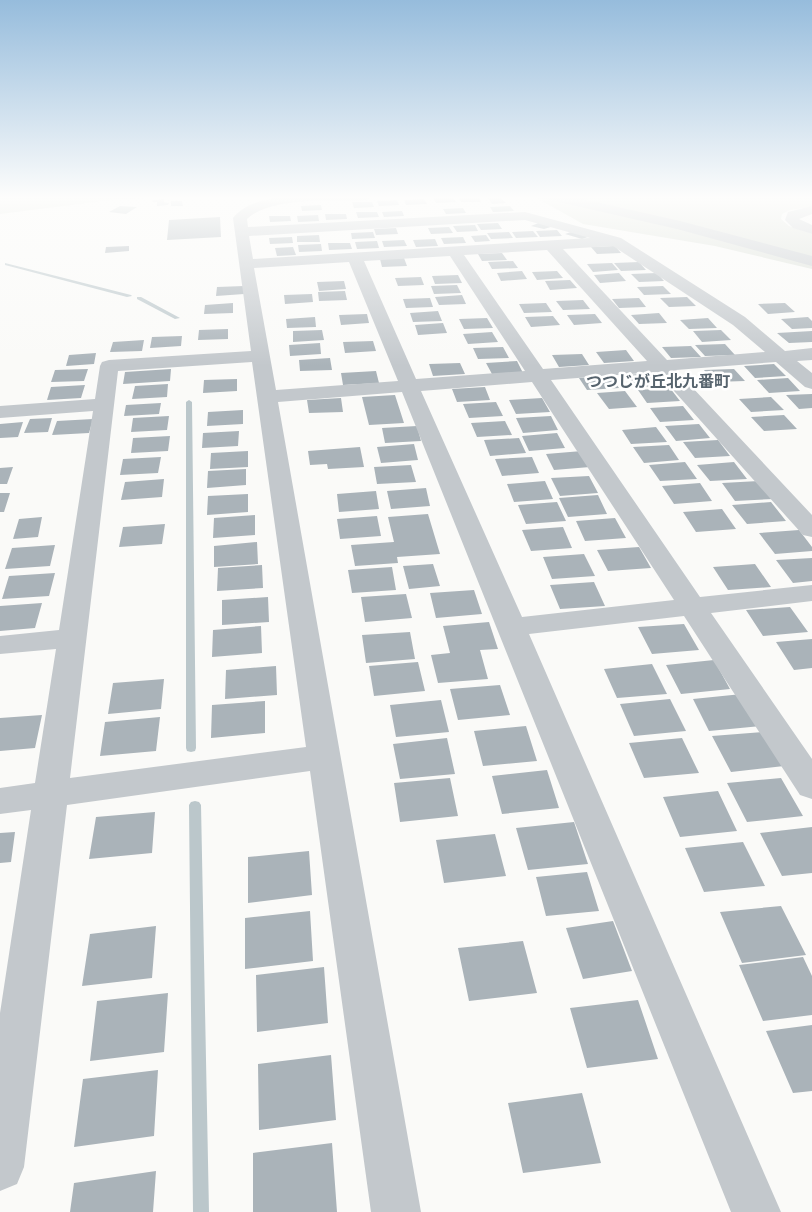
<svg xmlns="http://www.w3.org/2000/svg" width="812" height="1212" font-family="'IBM Plex Sans','Noto Sans JP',sans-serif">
<rect width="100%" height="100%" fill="#fafaf8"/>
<!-- green -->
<path fill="#dadfd7" d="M0,196H197L111,200L0,214Z
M533,196H812V207L790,210L782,214L781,219L789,226L812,234V269L715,246L583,224Z"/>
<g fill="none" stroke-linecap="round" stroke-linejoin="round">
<!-- stream -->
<path fill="#bbc7cb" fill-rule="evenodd" d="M5,263L131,295L132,296L127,297L5,265Z
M137,297H141L180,318L175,319L137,299Z
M189,400L192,402L196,748L195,751L191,752L187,751L186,748V402Z
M195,801L199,802L201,805L209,1212H193L189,805L191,802Z"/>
</g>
<!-- building -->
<path fill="#aab3b9" d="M478,196L481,202H461L458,197Z
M453,197L456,202L436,203L433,198Z
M488,198H501L506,203L492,204Z
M164,199V202L169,203L168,205L157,206V202H152L153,200Z
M424,199L427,204L406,205L404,200Z
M397,200L399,205L379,206L377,201Z
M171,201H182L183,206H171Z
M352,202H372L374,207L354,208Z
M321,205L322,210L302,211L301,206Z
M120,206L137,207L126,214L109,212Z
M510,206L514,211L493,212L490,207Z
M463,208L466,213L446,214L443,209Z
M402,211L404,216L384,217L382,212Z
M356,212H377L379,217L358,218Z
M325,214H346L347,219L326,220Z
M318,215L319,221L298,222L297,216Z
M269,216H290L291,221L270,222Z
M220,217L221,237L167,240L169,220Z
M541,222L554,226L544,229L531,226Z
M498,223L502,229L481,230L477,224Z
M475,225L478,231L457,232L453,226Z
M449,227L453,233L431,234L428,228Z
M396,228L398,234L376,235L374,229Z
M557,230L562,236L540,237L536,231Z
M533,231L538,237L516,238L512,232Z
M574,231L591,236L582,239L565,234Z
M373,232L375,238L352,239L351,233Z
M509,232L513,238L491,239L487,233Z
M319,235L320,242H297V236Z
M486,235L490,241L475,242L471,236Z
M292,237L293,243L270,244L269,238Z
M463,237L466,243L444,244L441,238Z
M435,239L438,246L416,247L413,240Z
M404,240L407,246L384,247L382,241Z
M377,241L379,248L357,249L355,242Z
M328,243H350L352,249L329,250Z
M321,244L322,251L299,252L298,245Z
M129,246V251L105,253L106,247Z
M615,246L621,253L597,254L591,247Z
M293,247L296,255L277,256L275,248Z
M502,253L507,260L482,261L478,254Z
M404,258L407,266L382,267L380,259Z
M513,261L518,268L492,269L488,262Z
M639,262L646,270L621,271L614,263Z
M612,263L618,270L593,272L587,264Z
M522,271L527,279L501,281L497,273Z
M557,271L563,278L537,280L532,272Z
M619,273L626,281L600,283L594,275Z
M657,273L664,281L639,282L631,274Z
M458,275L462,283L435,284L432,276Z
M421,277L424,285L398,286L395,278Z
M570,280L577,288L550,290L545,281Z
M344,281L346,289L319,291L317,282Z
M457,285L461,293L434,294L431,286Z
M244,286V294L216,296L217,287Z
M663,286L671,294L644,295L637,287Z
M345,291L347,300L319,301L318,292Z
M312,294L313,302L285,304L284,295Z
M462,295L466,304L439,305L435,297Z
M687,297L696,306L669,307L660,298Z
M430,298L433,307L406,308L403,299Z
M639,298L646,307L619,308L612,299Z
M583,300L590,309L563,310L556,301Z
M233,303V313L204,314L205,305Z
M546,303L552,312L524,313L519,304Z
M785,303L795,312L768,314L758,304Z
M438,311L442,321L413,322L410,313Z
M659,313L667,323L639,324L631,315Z
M367,314L369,323L341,325L339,315Z
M595,314L602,323L574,325L567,315Z
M553,316L560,325L531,327L525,317Z
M315,317L316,327L287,328L286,319Z
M808,317L812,321V328L792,329L781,319Z
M487,318L493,328L464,329L459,319Z
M708,318L717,328L689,329L680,320Z
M443,323L447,333L418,335L415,325Z
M228,329V339L198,340L199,330Z
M322,330L324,340L293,342V331Z
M721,330L731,340L702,342L693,331Z
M812,331V342L789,343L777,333Z
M492,332L498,342L468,344L463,334Z
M182,336L181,346L150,348L152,337Z
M144,340L142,351L110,352L113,342Z
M373,341L376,351L345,353L343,342Z
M320,343L321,354L290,356L289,345Z
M725,344L735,355L705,356L695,345Z
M691,346L701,357L671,358L662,347Z
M503,347L509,358L478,359L473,348Z
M626,350L634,361L604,363L596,352Z
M96,353L94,364L66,366L69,355Z
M582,354L589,365L559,367L552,355Z
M330,358L332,370L300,371L299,360Z
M517,361L523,373L492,374L486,363Z
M460,363L465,374L433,376L429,364Z
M774,364L786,376L755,378L744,366Z
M88,369L84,381L51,382L55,370Z
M171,369L170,381L123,384L125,372Z
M734,369L745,381L714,382L704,370Z
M376,371L379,383L343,385L341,373Z
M657,373L667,386L635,387L626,375Z
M610,376L619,388L587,390L579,378Z
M788,378L800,391L769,393L757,380Z
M237,379V391L203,393L204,380Z
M168,384L167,397L132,399L135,386Z
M85,385L81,398L47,400L51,387Z
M485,387L490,400L457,402L452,389Z
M670,388L680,401L647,403L638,390Z
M625,391L637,407L609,409L597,393Z
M812,394V408L799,409L786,395Z
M395,395L404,423L369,425L362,397Z
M771,397L784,410L751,412L739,399Z
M341,398L343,412L309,413L307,400Z
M542,398L550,412L516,414L509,400Z
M496,402L503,416L469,418L463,404Z
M161,403L159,414L124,416L126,405Z
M683,406L694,420L660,422L650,408Z
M243,410V424L207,426L208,412Z
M784,415L797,429L764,431L751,417Z
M169,416L167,430L131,432L133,418Z
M551,416L558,430L523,433L516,418Z
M52,418L48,432L24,433L30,419Z
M93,419L89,433L52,435L57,421Z
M505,421L512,435L477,437L471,423Z
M23,422L18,437L0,438V424Z
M699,424L710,438L676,441L665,426Z
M417,426L421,441L385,443L382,428Z
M656,427L667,442L631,444L622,430Z
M239,431L238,446L202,448L203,433Z
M557,433L565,448L529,451L522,436Z
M170,436L168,451L131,453L133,438Z
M519,438L526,453L490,456L484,440Z
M718,440L730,456L695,458L683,442Z
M414,444L418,460L381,463L377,447Z
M669,445L679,460L644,463L633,447Z
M360,447L364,467L328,469L327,464L310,465L308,451Z
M248,451V467L210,469L211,453Z
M582,451L590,467L554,470L546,454Z
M161,457L158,473L120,475L123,459Z
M532,457L539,473L502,476L495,459Z
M685,462L697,479L660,481L649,465Z
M734,462L747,479L710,481L697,465Z
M411,465L416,482L377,484L374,467Z
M13,467L7,484H0V468Z
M246,469V485L207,488L208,471Z
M589,476L598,493L560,496L551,478Z
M164,479L162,497L121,500L125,482Z
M545,481L553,499L514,502L507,484Z
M759,481L773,499L735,501L722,483Z
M700,483L712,501L674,504L662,486Z
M426,488L430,506L391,509L387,491Z
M376,491L379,509L339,512L337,494Z
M0,493H10L4,512H0Z
M248,494V512L207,515L208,496Z
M598,495L607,514L568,517L559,498Z
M557,502L566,521L526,524L518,505Z
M771,502L786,521L747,524L732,505Z
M722,509L736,529L696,532L683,512Z
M428,514L440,554L397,557L398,563L355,566L351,545L394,542L388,517Z
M255,515V535L213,538L214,518Z
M377,516L381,536L340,539L337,519Z
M42,517L38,537L13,539L19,519Z
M615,518L626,538L585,541L576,521Z
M165,524L162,544L119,547L123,527Z
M563,527L572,548L531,551L522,530Z
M799,530L812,547V551L775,554L759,533Z
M257,542L258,564L214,567V546Z
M55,545L50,566L5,569L12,548Z
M639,547L651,568L608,571L597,550Z
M584,554L595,576L552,579L543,557Z
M812,558V581L793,583L776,560Z
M433,564L440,586L409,589L403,566Z
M755,564L771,587L728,590L713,567Z
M262,565L263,588L217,591L218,568Z
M392,567L396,590L352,593L348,570Z
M55,573L49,596L2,599L9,576Z
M594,582L605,606L560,609L550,585Z
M474,590L482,614L436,618L430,593Z
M406,594L412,618L365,622L361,597Z
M268,597L269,622L222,625V600Z
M42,603L35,628L0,631V606Z
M790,607L808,632L763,636L746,610Z
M489,622L498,649L480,650L488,679L438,683L431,655L450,653L443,626Z
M684,624L699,650L652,654L638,627Z
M261,626L262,653L212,657L213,630Z
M410,632L415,659L366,663L362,635Z
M812,639V668L794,670L776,642Z
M714,660L730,689L681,694L666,665Z
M418,662L425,691L374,696L369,666Z
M652,664L667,694L617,698L604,669Z
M276,666L277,695L225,699L226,670Z
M164,679L161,709L108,714L113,683Z
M500,685L510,715L458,720L450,689Z
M742,694L761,726L709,731L693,699Z
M670,699L686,731L634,736L620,704Z
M441,700L449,732L396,737L390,705Z
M265,701V733L211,738L212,705Z
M42,715L35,748L0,751V718Z
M160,717L156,751L100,756L105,722Z
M526,726L537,761L483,766L474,731Z
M763,732L784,766L731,772L712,736Z
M447,738L455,774L400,779L393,744Z
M682,738L699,773L644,778L629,743Z
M547,770L559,808L502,814L492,776Z
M450,778L458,816L400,822L394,783Z
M781,778L803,816L747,822L727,783Z
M718,791L737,831L680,837L663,797Z
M155,812L152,853L89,859L96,817Z
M574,822L588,864L528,870L516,828Z
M812,827V873L782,876L760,833Z
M15,832L11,862L0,863V833Z
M495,834L506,876L444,883L436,840Z
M743,842L765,886L704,892L685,848Z
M309,851L312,895L248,903V857Z
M587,872L599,911L546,916L536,877Z
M781,906L806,955L742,963L720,912Z
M310,911L313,961L245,969V918Z
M613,921L632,971L583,979L566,928Z
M156,926L152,978L82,986L90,934Z
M523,941L537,993L469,1001L458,948Z
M803,957L812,976V1015L763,1021L739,965Z
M324,967L328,1023L257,1032L256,975Z
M168,993L164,1052L90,1061L97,1001Z
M638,1000L658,1059L587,1068L570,1008Z
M812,1025V1091L793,1093L766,1031Z
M331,1055L336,1120L259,1130L258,1064Z
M158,1070L154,1136L74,1147L83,1079Z
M582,1093L601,1163L523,1173L508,1103Z
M332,1143L337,1212H253V1153Z
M156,1171L153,1212H70L74,1183Z"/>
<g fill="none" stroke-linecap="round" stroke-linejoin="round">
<!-- minor -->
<path fill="#c3c8cc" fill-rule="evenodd" d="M290,196H373L367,200C335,201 271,196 247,219L248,227L525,212L621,238L745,317L785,351L812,348V360L797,361L812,373V389L805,387L776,362L676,370L812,515V537L803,535L657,372L551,380L700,597L812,585V601L711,613L812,759V799L800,795L684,616L529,634L781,1212H731L402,392L278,402L421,1212H371L310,771L67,805L24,1167L17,1184L0,1191V1013L31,810L0,814V788L35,783L56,649L0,654V636L59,630L93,411L0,418V406L95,399L100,366L102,362L109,360L251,351L233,218C246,201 270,199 290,196ZM525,220L590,238L253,259L249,236ZM613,246L733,325L765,352L667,360L563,249ZM547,250L647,361L543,369L464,255ZM450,256L525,371L416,379L364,261ZM349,262L398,381L276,390L254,268ZM252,362L306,747L70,778L118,371ZM532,382L674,600L522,617L421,391Z
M544,196H569L680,221L812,256V266L677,229L550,200Z
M812,206V214L799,219L812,225V234L793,228L785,220L788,212Z"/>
</g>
<!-- sky -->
<linearGradient id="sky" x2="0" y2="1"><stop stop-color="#96bcdc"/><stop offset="0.54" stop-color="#fdfdfc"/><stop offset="1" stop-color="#fdfdfc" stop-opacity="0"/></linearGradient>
<rect width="812" height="366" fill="url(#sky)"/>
<g text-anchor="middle" stroke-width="5" stroke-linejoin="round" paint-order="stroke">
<!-- far-quarter labels -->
<g font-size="16" font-weight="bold" fill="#57646e" stroke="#fff">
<text x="658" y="387">つつじが丘北九番町</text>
</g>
</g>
</svg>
